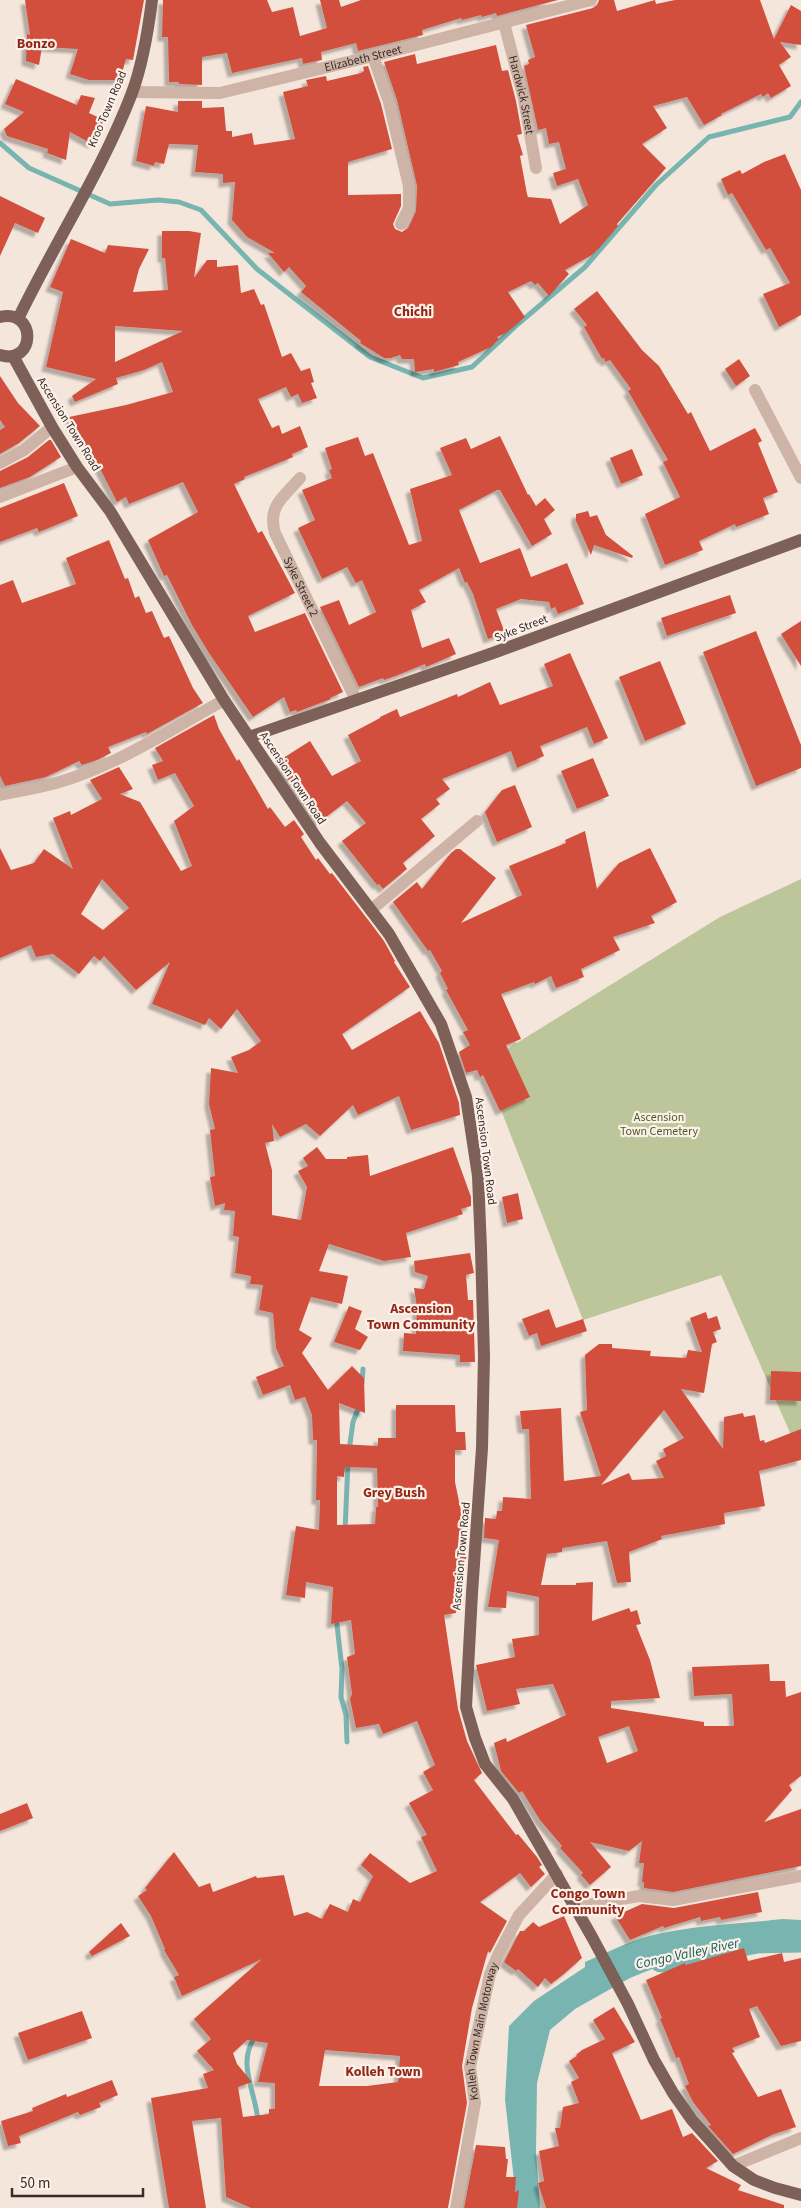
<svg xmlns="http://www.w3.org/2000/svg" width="801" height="2208" font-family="'Source Sans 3',sans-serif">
<defs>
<filter id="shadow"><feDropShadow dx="-4.5" dy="4.5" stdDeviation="1" flood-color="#0004"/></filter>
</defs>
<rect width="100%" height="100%" fill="#f5e6dc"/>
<!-- green -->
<path fill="#bcc69a" d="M801,879V1452L798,1451L721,1275L583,1320L483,1064L720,917Z"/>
<!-- water -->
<path fill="#78b5b1" d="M783,1919L801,1920V1938L711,1945L630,1978L575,2009L550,2030L537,2083L536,2153L540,2208H517L505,2099L509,2026L534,2001L585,1967V1962C606,1953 627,1942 649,1936C693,1925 739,1924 783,1919Z"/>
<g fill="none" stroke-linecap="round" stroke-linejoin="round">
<!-- stream -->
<path stroke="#78b5b1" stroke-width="5" d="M0,143L29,168L110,204L158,200L179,202L201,210L257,269L370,357L423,378L472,367L518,324L585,267L656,185L709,137L790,117L801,102
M362,1383L363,1369
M349,1451L353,1422L360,1404
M345,1531L348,1462
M336,1616L342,1669L341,1697L346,1715L347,1742
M256,2036C235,2062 257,2094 258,2122"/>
<!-- river -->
<path stroke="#78b5b1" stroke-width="31" d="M662,1957L756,1938L801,1937"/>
</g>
<!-- building -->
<path fill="#d2503c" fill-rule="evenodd" filter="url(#shadow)" d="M25,0H144L133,60L126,59L120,80H89L70,74L78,49L42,47L39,65L26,61L27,34L30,35Z
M163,0H267L272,12L293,7L300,36L327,28L320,0H339L341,7L361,0H558L497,16L496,13L482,17L481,15L462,20L461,18L422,30L423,35L358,51L356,43L321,52L322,60L303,64L302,58L232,73L227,53L202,57V85L179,84V82H169L168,37H162Z
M599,0H614L617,11L655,0L656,4L675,0H760L774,39L791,5L801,11V45L780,42L791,57L779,65L791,86L771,98L768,93L763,97L761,94L721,114L722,115L704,125L687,97L653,106L667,128L642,144L666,168L617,224L618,226L600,247L592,255L565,270L569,274L549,296L538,283L535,285L531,281L508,292L525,317L506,333L497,337L499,339L491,347L458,362L459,365L434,372V369L415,372L414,359H402L400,355L391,358H384L360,343L361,341L301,292L306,286L289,267L284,272L268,253H275L247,237L232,220L235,182L223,183V174L195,172L198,145L169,144L164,164L155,162L154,166L136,161L146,106L178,112V101H202V108L224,107L226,131H232V137L252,133L254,145L295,139L283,92L308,86L306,80L326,76L327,81L361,73L364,71L363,67L368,66L381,104L392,149L348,162V195L401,194V206L393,224L395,229L402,232L408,228L416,211L417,186L397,100L384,62L415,54L417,64L496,45L502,71L508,70L516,101L522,134L517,135L523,155L520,156L527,194L528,197L551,199L560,224L588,205L578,179L557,186L553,173L566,169L559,142L549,144L546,128L538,130L524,66L529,64L528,60L535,57L526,25L593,8L597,5Z
M16,79L77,105L81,95L95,98L89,113L104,120L92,144L70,132L66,160L47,153L48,149L7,136L4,129L24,112L5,104Z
M785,154L801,190V315L779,327L763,294L790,283L770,248L766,250L732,193L728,195L721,179L740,170L742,174L764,162Z
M0,196L45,218L38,233L15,223L0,256Z
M162,231H189L201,233L194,278L207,260H217V267L238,265L241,293L254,289L261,305L264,304L282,357L291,353L301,371L310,368L314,382L311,383L317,398L302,403L298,394L291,397L286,387L258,399L272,428L279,425L282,434L300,426L308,447L292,454L293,457L244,477L245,479L234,484L258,533L262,531L295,593L248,616L255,632L305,613L343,692L330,698L331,699L297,712L296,710L290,712L284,697L253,717L209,653L192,625L167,575L164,576L148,540L198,512L183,482L129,504L126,497L117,502L90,449L87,450L83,443L82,444L69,417L126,405L173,392L162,362L144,370L116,378L118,384L75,402L72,396L96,379L46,367L63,292L50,287L71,239L105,253L108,245L149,249L139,269L133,292L168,290L165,258H162ZM115,326L183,331L115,362Z
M597,291L642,350L659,366L688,414L691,412L710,451L755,428L762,441L758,443L778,492L763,498L769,514L736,527L735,524L699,541L703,550L665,565L645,514L680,497L663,462L668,460L628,391L631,389L610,360L605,362L604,358L602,359L584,327L587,325L574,309Z
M739,359L750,376L736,386L725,369Z
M0,376L18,403L40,426L19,443L0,454V430L5,427L0,420Z
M500,436L528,495L529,494L536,506L545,498L555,510L544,519L552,534L532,546L500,490H497L459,510L480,563L520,548L531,577L567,563L584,604L558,614L555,607L551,609L549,602L521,599L496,609L505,633L488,639L473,594L467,582L465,583L459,568L419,590L426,602L411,610L422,648L449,638L456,654L426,667L425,664L398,675L384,680L383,678L359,687L320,607L339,600L349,625L376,612L362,580L356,583L347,567L322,579L298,528L315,520L302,490L332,478L329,470L332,469L325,448L358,437L365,456L373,453L409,545L422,541L410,489L452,475L440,448L466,438L471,449Z
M49,440H51L61,457L30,477L0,488V471L28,457Z
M632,449L643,475L621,484L610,458Z
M64,483L78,516L39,532L37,528L0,542V508Z
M588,511L590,517L597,515L606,535L633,556L632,558L594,545L591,555L576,521V514Z
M109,540L125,579L128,578L135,598L139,596L146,613L152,611L164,638L169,636L193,688L203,703L147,734L146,732L108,747L111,753L97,760L82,765L79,761L46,777L5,786L0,776V585L13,580L22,603L76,584L66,558Z
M730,595L736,613L667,636L661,618Z
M801,621V666L781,634Z
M756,631L801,745V768L756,786L703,652Z
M570,653L608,738L594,744L587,727L540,746L544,756L517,768L511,751L442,779L450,789L436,799L440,804L421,819L435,836L403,863L407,869L383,889L379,884L377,885L342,841L366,823L347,801L317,824L277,762L310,741L332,776L361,761L348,735L380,718V717L397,709L400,717L457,694L458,697L490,682L500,705L553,686L544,664Z
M660,661L686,724L645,741L619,677Z
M214,715L219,729L237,761L239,759L268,809L270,807L285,827L294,820L304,834L301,837L316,860L318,858L330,874L332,873L369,921L384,941L395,961L394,962L410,987L342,1034L352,1050L420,1011L439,1043L459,1103L460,1115L411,1130L399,1096L358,1115L353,1105L320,1136L306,1124L280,1137L272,1124L274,1141L265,1143L272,1170V1215L301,1220L307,1187L298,1171L308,1166L303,1158L317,1147L326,1159H347V1157L368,1155L370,1176L453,1147L471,1197V1206L461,1209L463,1214L406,1233L411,1257L384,1261L329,1244L319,1271L348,1276L342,1304L311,1297L299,1330L312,1338L302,1353L328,1390L352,1366L364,1378L365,1413L339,1403L340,1444L378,1446V1438H396V1405H455L456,1432H465L466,1450H455V1482L462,1516L469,1517L465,1573L456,1572V1613L444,1615L458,1709L467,1741L482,1773L474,1780L516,1835L518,1834L537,1857L542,1865L539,1867L545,1874L531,1887L520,1873L480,1902L507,1921L490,1953L488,1951L472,2008L462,2066L467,2103L448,2208H251L226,2197L221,2118L192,2121L206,2208H169L151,2098L208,2088L203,2074L214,2070L197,2051L211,2039L194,2019L262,1959L182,1996L174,1977L179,1975L164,1950L165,1949L151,1916L138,1896L147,1890L145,1888L174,1852L199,1887L210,1883L213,1892L256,1876L257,1878L284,1875L294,1916L307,1912L322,1919L330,1904L348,1912L353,1899L360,1902L373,1876L361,1865L370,1853L410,1883L437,1871L421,1837L427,1835L409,1803L433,1790L423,1772L435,1765L417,1721L383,1734L379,1724L356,1728L350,1699L352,1694L347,1657L355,1654L351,1620L331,1624L333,1587L306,1582L305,1598L286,1595L296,1526L319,1530L320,1500H316L317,1440H313L312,1415L305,1397L295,1400L290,1385L263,1395L256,1377L284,1366L276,1348L273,1313L259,1310L263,1285L250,1284L251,1276L235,1273L239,1237L233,1236L235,1211L224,1210L225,1203L215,1206L210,1177L215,1176L210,1130L215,1129L209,1104L211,1068L238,1073L231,1057L249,1050L261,1041L237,1009L221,1029L209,1018L205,1025L152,1004L170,962L136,990L104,956L100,961L94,956L79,974L53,954L36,957L31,945L0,958V848L11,870L34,863L44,849L73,869L53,818L70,811L71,815L102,799L90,780L119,767L133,789L120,794L140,802L181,871L192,866L174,821L194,806L175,773L158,780L152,765L163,761L155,748ZM102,879L129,908L103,930L81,914ZM345,1467L377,1468L378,1507H376L375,1524L337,1525V1476L344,1477ZM247,2040L268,2043L258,2082L275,2083V2109H269V2114L243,2117L238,2087L252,2082L237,2064L233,2053ZM325,2050L400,2056L398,2082L367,2086H319Z
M593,758L609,796L577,809L561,771Z
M515,785L532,827L497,842L485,812L502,790Z
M585,831L597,889L619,863L650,848L677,902L651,916L655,923L613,937L620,950L581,969L584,977L556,988L551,976L535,984L534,982L501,994L521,1039L506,1045L530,1097L500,1111L483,1075L480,1077L477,1070L466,1073L459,1052L470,1045L463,1032L468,1030L446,990L448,989L440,973L442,971L430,950L428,951L393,902L417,882L422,889L451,853L456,849H460L496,878L461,923L522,895L509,866L566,843L565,840Z
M518,1193L523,1219L507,1223L502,1197Z
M470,1253L474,1273L466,1275L468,1300H473L475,1362H460V1355L403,1351L404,1333L416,1334L417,1307L414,1288L424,1289L428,1276L415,1272L414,1261Z
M349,1306L362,1311L355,1329L368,1337L360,1350L334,1342Z
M549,1309L556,1328L583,1319L587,1331L541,1346L537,1333L529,1336L522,1319Z
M706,1312L708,1319L717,1316L721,1329L713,1332L717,1342L712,1344L704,1393L681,1389L723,1449L724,1417L743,1413L744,1417L755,1415L760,1441L764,1440L765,1443L801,1429V1460L759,1471L765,1506L724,1513L725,1524L661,1536L662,1539L629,1552L631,1582L617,1583L607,1541L562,1548V1552L547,1554L541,1585H576V1583L593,1582L592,1621L629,1608L631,1612L637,1610L641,1624L636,1625L650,1660L660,1698L611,1701V1708L704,1722V1726H734L732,1694L694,1696L692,1667L769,1664L770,1681H785L786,1697L801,1692V1776L789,1785L792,1790L764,1822L801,1809V1866L673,1892L644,1888V1882H642L644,1863H639L642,1841L629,1851L590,1842L611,1867L590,1885L581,1875L583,1873L560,1848L562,1846L540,1820L522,1791L519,1793L501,1771L494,1743L506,1738L507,1742L566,1715L553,1684L516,1689L520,1704L487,1711L476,1665L515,1657L512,1639L539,1635V1597L507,1591L506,1608L488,1607L499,1540L484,1538L485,1518L496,1519L497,1511H502L503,1497L531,1499L529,1429H522L520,1411L561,1408L564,1481L601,1476L580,1412L587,1410L585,1355L599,1344H612V1348L651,1351L650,1356L686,1358L688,1350L702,1352L690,1318ZM664,1410L684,1438L663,1449L666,1456L656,1461L664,1478L632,1480L629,1473L601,1485ZM629,1726L638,1751L607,1763L598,1737Z
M771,1371L801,1372V1401L770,1400Z
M27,1803L33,1818L0,1831V1814Z
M758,1892L762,1912L721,1920L720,1917L701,1921L700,1917L664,1928L663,1926L630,1940L615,1916L642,1904L674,1908Z
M564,1916L582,1958L564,1974L551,1984L545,1978L538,1987L518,1969L516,1971L504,1962L520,1931H524L533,1922L539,1927Z
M121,1923L130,1936L92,1956L89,1952Z
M744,1948L748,1961L782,1953L784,1962L801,1958V2041L781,2046L757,2006L749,2009L760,2037L732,2048L735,2052L732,2053L758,2097L781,2089L796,2127L774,2134L733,2154L708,2126L711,2125L693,2102L685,2086L689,2084L679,2057L676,2058L666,2033L660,2019L662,2018L646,1980L685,1963L686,1965Z
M614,2007L635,2042L612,2053L641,2120L672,2109L683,2137L692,2133L718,2161L706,2168L741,2185L738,2190L784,2205V2208H546L538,2183L544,2181L539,2151L559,2146L555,2128H560L563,2107L579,2103L571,2082L579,2078L569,2061L577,2056L576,2055L582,2050L605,2039L593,2020Z
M82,2011L92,2038L28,2060L18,2033Z
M112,2080L118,2095L99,2103L101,2107L80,2115L78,2112L19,2136L21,2143L8,2146L1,2121L33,2111L32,2108L66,2094L67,2097Z
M476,2145L505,2147L506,2159H508L506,2177H516L515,2192L519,2190L517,2208H464Z"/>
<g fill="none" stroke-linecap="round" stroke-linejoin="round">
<!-- minor -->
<g stroke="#ceb4a6" stroke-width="12">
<path id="s1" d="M504,23L524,99L536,168"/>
<path d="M373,56L389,102L409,186V208L401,224"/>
<path id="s2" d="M132,92L220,93L373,56L591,0"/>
<path d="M755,390L801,478"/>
<path d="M0,463L24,450L52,427"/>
<path id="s3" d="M300,478C284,497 267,506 275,533L356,700"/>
<path d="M0,497L77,467"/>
<path d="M0,795C19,791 38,788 56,783C116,766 170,730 224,700"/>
<path d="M371,910L477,821"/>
<path d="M574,1907L639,1896L673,1900L801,1876"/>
<path d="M733,2166L801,2138"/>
<path id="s4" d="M456,2208L475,2103L470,2067L490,1974L498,1955L519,1915L557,1874"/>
</g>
<!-- major -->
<path stroke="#7d6057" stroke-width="12" d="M0,317C37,308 36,366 0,355
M18,319C54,244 102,171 132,93C143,63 148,32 152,0
M13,356L52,427L77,467L110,511L224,700L320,843L389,934L441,1024L466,1097L478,1176L481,1249L484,1356L482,1448L472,1593L466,1707L475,1738L485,1764L513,1799L592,1937L628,2004L654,2060L673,2093L692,2120L733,2166L754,2180L775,2188L801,2195
M249,737L493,653L801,540"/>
</g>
<g text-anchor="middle" stroke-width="4.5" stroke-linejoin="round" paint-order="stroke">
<!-- street labels -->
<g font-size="12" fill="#3a2b28" stroke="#fcf1e9">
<text dy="4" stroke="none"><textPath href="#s2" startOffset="235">Elizabeth Street</textPath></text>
<text dy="4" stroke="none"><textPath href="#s1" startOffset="74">Hardwick Street</textPath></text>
<text transform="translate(107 109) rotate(-67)" y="4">Kroo Town Road</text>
<text transform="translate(69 424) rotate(58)" y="4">Ascension Town Road</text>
<text dy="4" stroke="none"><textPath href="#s3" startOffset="124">Syke Street 2</textPath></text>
<text transform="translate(521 628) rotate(-21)" y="4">Syke Street</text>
<text transform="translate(293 778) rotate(56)" y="4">Ascension Town Road</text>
<text transform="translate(486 1151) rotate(83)" y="4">Ascension Town Road</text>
<text transform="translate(461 1556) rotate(-85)" y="4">Ascension Town Road</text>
<text dy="4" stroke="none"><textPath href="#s4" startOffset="180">Kolleh Town Main Motorway</textPath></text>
</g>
<!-- park labels -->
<g font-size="12" fill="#4e5b29" stroke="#fcf1e9">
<text x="659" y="1121">Ascension<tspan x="659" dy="14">Town Cemetery</tspan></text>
</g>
<!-- neighbourhood labels -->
<g font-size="14" font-weight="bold" fill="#922718" stroke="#fcf1e9">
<text x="36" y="48">Bonzo</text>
<text x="413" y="316">Chichi</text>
<text x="421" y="1313">Ascension<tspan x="421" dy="16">Town Community</tspan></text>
<text x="394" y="1497">Grey Bush</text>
<text x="588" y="1898">Congo Town<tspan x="588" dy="16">Community</tspan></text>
<text x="383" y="2076">Kolleh Town</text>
</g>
<!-- water labels -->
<g font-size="14" font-style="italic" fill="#18605d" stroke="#fcf1e9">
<text transform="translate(687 1953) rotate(-12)" y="5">Congo Valley River</text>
</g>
</g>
<!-- scale -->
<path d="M12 2188v8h131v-8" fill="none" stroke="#3a2b28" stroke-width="2.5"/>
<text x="20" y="2188" font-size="15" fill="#3a2b28" stroke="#fcf1e9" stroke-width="4" paint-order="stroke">50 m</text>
</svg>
